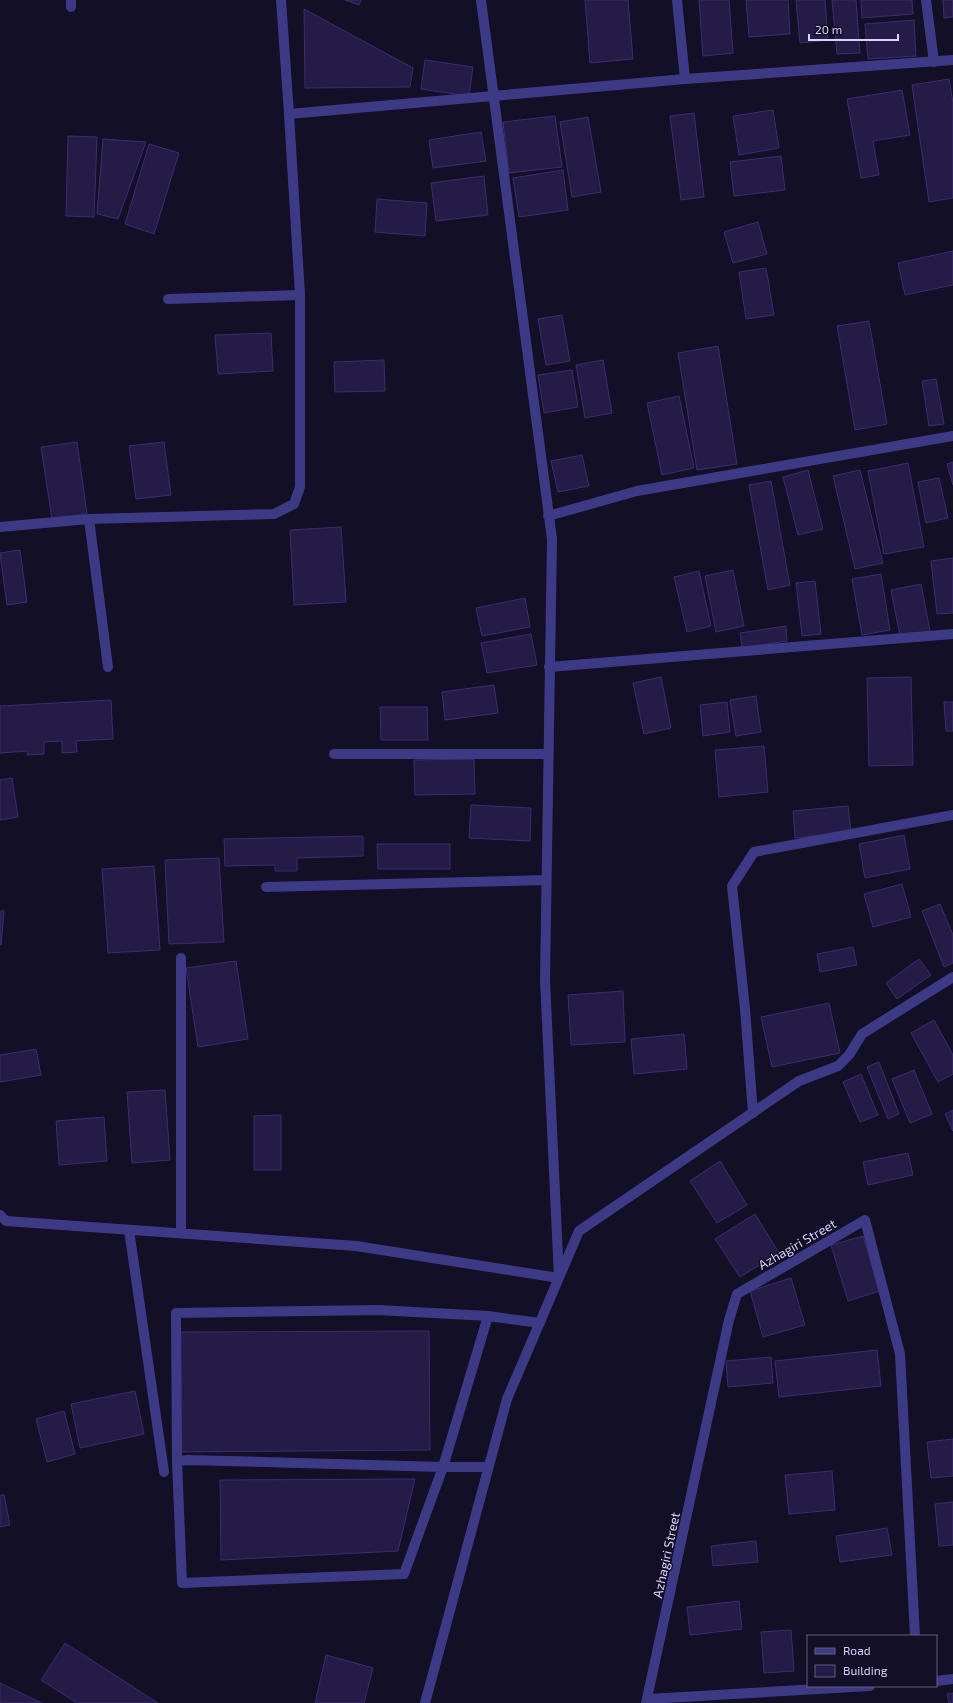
<svg xmlns="http://www.w3.org/2000/svg" width="953" height="1703" font-family="'Exo 2',sans-serif">
<rect width="100%" height="100%" fill="#130f26"/>
<!-- building -->
<path fill="#241b47" stroke="#3b2d73" d="M345,0H361L359,5Z
M585,0H628L633,59L590,63Z
M699,0H729L733,53L703,56Z
M746,0H788L790,34L749,37Z
M796,0H825L828,40L800,43Z
M832,0H856L860,53L837,54Z
M861,0H912L913,14L862,18Z
M943,0H953V17L944,18Z
M304,9L413,68L410,87L305,88Z
M914,20L916,56L868,59L865,24Z
M425,60L473,67L469,96L421,89Z
M949,79L953,103V198L929,202L912,85Z
M902,90L910,135L873,141L879,175L861,178L847,99Z
M773,110L779,148L739,155L733,116Z
M694,113L704,197L681,200L670,116Z
M555,116L562,167L509,173L503,122Z
M588,117L601,192L572,197L560,122Z
M481,132L486,161L433,168L429,140Z
M68,136L97,137L94,217L66,216Z
M103,139L146,142L118,219L97,214Z
M149,144L179,153L154,234L125,224Z
M781,156L785,190L734,196L730,162Z
M563,170L568,210L519,217L513,178Z
M484,176L488,215L436,221L431,183Z
M377,199L427,203L425,236L375,232Z
M758,222L767,254L733,263L724,232Z
M953,251V285L905,295L898,263Z
M766,268L774,315L746,319L739,272Z
M562,315L570,361L546,365L538,319Z
M869,321L887,424L855,430L837,326Z
M271,333L273,371L218,374L215,335Z
M718,346L737,464L697,470L678,353Z
M384,360L385,391L335,392L334,362Z
M603,360L612,413L585,418L576,365Z
M572,370L578,407L544,413L538,375Z
M936,379L944,424L929,426L922,381Z
M679,396L694,468L662,475L647,403Z
M77,442L87,514L52,519L41,447Z
M164,442L171,495L136,499L129,446Z
M582,455L589,486L558,492L551,461Z
M953,462V485L947,464Z
M908,463L924,547L884,554L868,471Z
M808,470L823,529L798,535L783,477Z
M860,470L883,563L855,569L833,476Z
M939,478L948,518L926,523L918,482Z
M771,481L790,585L768,590L749,485Z
M341,527L346,602L294,605L290,530Z
M20,550L27,602L7,605L0,553Z
M953,558V613L937,614L931,561Z
M733,570L744,626L716,632L705,576Z
M699,571L711,626L687,632L674,577Z
M881,574L890,630L862,635L852,579Z
M815,581L821,634L802,636L796,583Z
M921,584L930,631L900,636L891,590Z
M525,598L530,627L482,636L476,608Z
M786,626L787,641L742,648L740,633Z
M531,634L537,665L487,673L481,643Z
M661,677L671,728L644,734L633,683Z
M911,677L913,765L869,766L867,678Z
M494,685L498,713L445,720L442,692Z
M756,696L761,732L736,736L730,700Z
M111,700L113,739L76,741L77,752L62,753V741L44,742V754L27,755L28,751L0,753V706Z
M727,702L730,732L703,736L700,705Z
M944,702H953V731H946Z
M380,707H427L428,740H381Z
M764,746L768,792L719,797L715,750Z
M474,759L475,794L415,795L414,760Z
M12,778L18,817L0,820V780Z
M471,805L531,808L530,841L469,838Z
M848,806L851,832L795,838L793,811Z
M904,835L910,869L865,878L859,844Z
M363,836V856L297,858V871H275V865L225,866L224,839Z
M377,844H450V869H378Z
M219,858L224,942L169,944L165,860Z
M154,866L160,950L108,953L102,869Z
M902,884L911,917L873,927L864,894Z
M940,904L953,935V963L944,967L922,911Z
M0,911H4L1,945H0Z
M853,947L857,965L820,972L817,954Z
M919,959L931,975L897,999L886,983Z
M236,961L248,1039L198,1047L186,968Z
M623,991L625,1042L571,1045L568,995Z
M829,1003L840,1053L772,1067L761,1017Z
M934,1020L953,1055V1074L938,1082L911,1033Z
M684,1034L687,1069L634,1074L631,1039Z
M36,1049L41,1075L0,1082V1055Z
M879,1062L899,1114L888,1119L867,1067Z
M914,1070L932,1114L910,1123L892,1079Z
M861,1074L878,1115L860,1122L843,1082Z
M165,1090L170,1160L132,1163L127,1092Z
M953,1110V1131L945,1114Z
M281,1115V1170H254V1116Z
M104,1117L107,1161L59,1165L56,1121Z
M908,1153L913,1175L868,1185L863,1162Z
M720,1161L747,1205L717,1223L690,1181Z
M755,1214L779,1253L740,1277L715,1239Z
M863,1236L880,1291L848,1301L831,1245Z
M791,1278L805,1325L763,1337L750,1291Z
M429,1331L430,1450L181,1452L180,1332Z
M877,1350L881,1386L779,1397L775,1361Z
M771,1357L773,1383L728,1387L726,1361Z
M135,1391L144,1434L80,1448L71,1404Z
M64,1411L75,1454L47,1462L36,1419Z
M953,1439V1476L931,1478L927,1442Z
M832,1471L835,1510L789,1514L785,1475Z
M415,1479L398,1551L221,1560L220,1480Z
M0,1495H4L10,1525L0,1527Z
M953,1502V1545L939,1546L935,1504Z
M887,1528L892,1555L840,1562L836,1536Z
M756,1541L758,1562L713,1566L711,1546Z
M739,1601L742,1629L690,1635L687,1607Z
M791,1630L794,1671L764,1673L761,1632Z
M65,1643L158,1703H77L41,1680Z
M326,1655L373,1668L364,1703H315Z
M0,1683L42,1703H0Z
M953,1693V1703H949L947,1694Z"/>
<g fill="none" stroke-linecap="round" stroke-linejoin="round">
<!-- street -->
<path stroke="#3d3a85" stroke-width="10" d="M281,0L289,114
M677,0L685,79
M926,0L934,62
M71,7V0
M168,299L300,295
M548,516L637,491L953,436
M89,519L108,667
M0,527L89,519L274,514L294,504L300,487V295L289,114L685,79L953,60
M549,667L953,634
M334,754H548
M266,887L546,880
M181,958V1233
M753,1113L745,1009L732,886L754,852L953,815
M0,1215L6,1221L356,1246L559,1278L545,980L552,539L481,0
M129,1230L164,1472
M488,1316L540,1323
M177,1461L182,1583L404,1574L443,1467L488,1316L378,1310L176,1313L177,1461L188,1460L443,1467H487
M936,1681L953,1679
M648,1699L870,1686
M425,1703L507,1399L579,1231L799,1081L838,1066L849,1055L862,1034L953,977
M646,1703L729,1320L737,1294L865,1220L900,1354L915,1636"/>
</g>
<g text-anchor="middle" stroke-width="3" stroke-linejoin="round" paint-order="stroke">
<!-- street labels -->
<g font-size="13" fill="#d9d4ff" stroke="#130f26">
<text transform="translate(797 1244) rotate(-30)" y="5">Azhagiri Street</text>
<text transform="translate(666 1555) rotate(-78)" y="5">Azhagiri Street</text>
</g>
</g>
<!-- legend -->
<rect x="807" y="1635" width="130" height="52" fill="#130f26" stroke="#625e7d"/>
<rect x="815" y="1648" width="20" height="6" fill="#3d3a85" stroke="#625e7d"/>
<text x="843" y="1655" font-size="12" fill="#d9d4ff">Road</text>
<rect x="815" y="1665" width="20" height="12" fill="#241b47" stroke="#625e7d"/>
<text x="843" y="1675" font-size="12" fill="#d9d4ff">Building</text>
<!-- scale -->
<path d="M809 34v6h89v-6" fill="none" stroke="#d9d4ff" stroke-width="2"/>
<text x="815" y="34" font-size="12" fill="#d9d4ff" stroke="#130f26" stroke-width="3" paint-order="stroke">20 m</text>
</svg>
